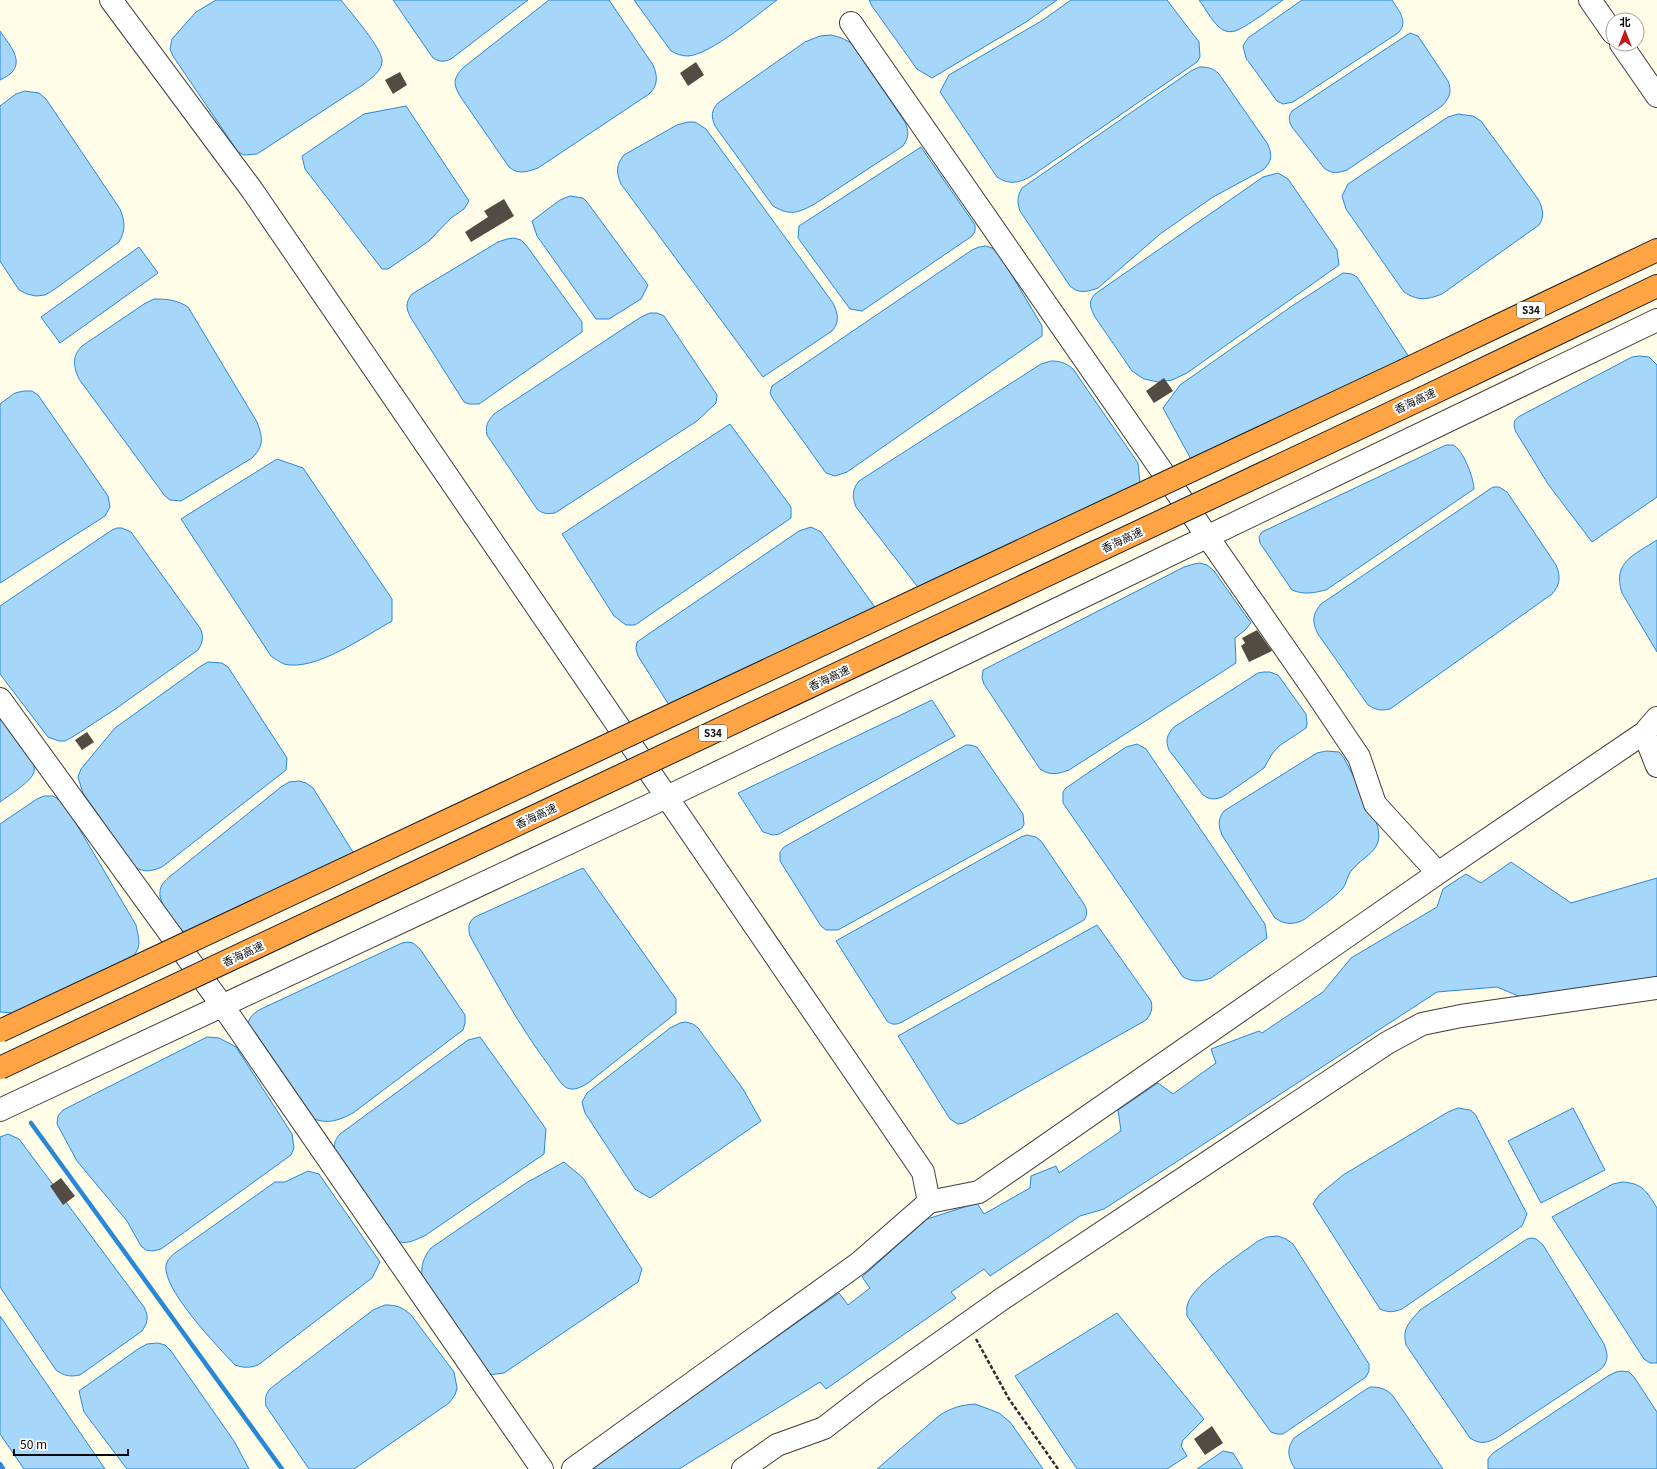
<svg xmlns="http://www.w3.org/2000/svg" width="1657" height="1469" font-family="Georgia,'Noto Sans SC',serif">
<rect width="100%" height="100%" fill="#fffce7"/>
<!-- water -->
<path fill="#a6d7fb" stroke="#2888d8" d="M216,0H341C350,12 384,50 382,62C381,72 371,78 364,84L257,154L244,155L238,152L173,56L170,49L172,39L196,12Z
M393,0H528L451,59C444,62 440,62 433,58Z
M549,0H609L653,65C658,76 658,86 649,94L538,168C527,172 518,175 509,167L462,99C453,85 452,79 464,67Z
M634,0H777C758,14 710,55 688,56C682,56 676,54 671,51Z
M869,0H1057L1026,22L932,78L917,69L872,6Z
M1071,0H1167L1199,42L1200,57L1197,62L1030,177C1018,183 1009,185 997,177L940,92L949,75L1043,20Z
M1199,0H1283C1271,8 1247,27 1235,31C1231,32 1227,32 1223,30C1213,24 1206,9 1199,0Z
M1302,0H1392C1399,11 1409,22 1398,33L1293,102L1283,104L1277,101L1246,58L1243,46L1248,38Z
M0,31C7,42 23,58 13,71C10,75 4,78 0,80Z
M1410,33L1418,36L1448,81C1452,92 1450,97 1442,106L1347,170C1338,173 1333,174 1325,169L1292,127C1289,121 1288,117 1292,111Z
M831,35L842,38L851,43L905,122C909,132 909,137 903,146L813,205C797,213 790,216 773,206L715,126C711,116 711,111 718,103L805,42L820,36Z
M1199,67C1208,67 1213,68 1219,74L1267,143C1273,155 1272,161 1263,170L1213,197L1160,234L1098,288C1087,292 1079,294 1070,286L1020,211C1017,202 1017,197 1022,188L1191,71Z
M25,91L39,93L46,99L120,209C125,222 126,229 119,242L55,289L45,295L36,296L27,294L19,290L0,261V106L16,94Z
M406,106L469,201L464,209L451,218L429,241L388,269H382L305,169L302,156L364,114Z
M1458,114L1473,116L1481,121L1538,199C1543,209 1545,216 1539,225L1442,294C1427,300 1417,301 1404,292L1346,209L1342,196L1348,184L1448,117Z
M688,122H695L706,129L833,303C838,314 840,322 832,331L763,377L621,184C616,172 616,165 624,155L677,125Z
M921,147L975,225V231L972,236L862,311L850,309L798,238L799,226Z
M1278,173L1288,179L1337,250L1339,265L1187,373L1172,380L1158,382L1144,379L1132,371L1095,317C1090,307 1088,302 1095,294L1263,177Z
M570,196L583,198L587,202L648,285L641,299L609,319H596L537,236L532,221L560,200Z
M514,238L521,240L526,245L582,322V332L479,404H469L464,402L411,318C406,309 405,303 412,294L498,242L507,239Z
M986,246L992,248L998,252L1042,326V336L847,472L835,476L826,473L773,399L770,393L772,386L972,250L979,247Z
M139,247L158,273L60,343L41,317Z
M1343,273L1352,274L1357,277L1409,357L1192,461L1163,408L1180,385L1292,306Z
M154,299C168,299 177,300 188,307L257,422C263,438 264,446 252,458L181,501L170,500L165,496L79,379C73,366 72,356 82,346L144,304Z
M650,313H657L664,316L717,395L716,403L697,421L555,513C547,514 543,514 537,509L487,435C485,425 488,421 494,414L641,317Z
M1639,356L1649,357L1657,365V497L1592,542L1548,484L1516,432C1513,425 1513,420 1520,416L1632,357Z
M1051,361C1060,361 1066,363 1073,369L1138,463L1140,483L920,590L856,507C852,496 852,490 859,481L1041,364Z
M24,391H32L38,395L108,496L110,507L105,516L0,583V404L15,393Z
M730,424L791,507V518L635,625H626L614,616L562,534Z
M1446,445H1453C1463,449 1474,479 1474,489L1326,590C1313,593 1304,595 1292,590L1260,543L1259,537L1262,532Z
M277,459L303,468L392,599V621C365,636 315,672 284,664C280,662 275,659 271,656L181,519Z
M1493,487H1499L1507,492L1556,565C1561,577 1560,585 1552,594L1390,709C1381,711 1376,710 1368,705L1318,634C1312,622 1312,615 1321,604Z
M811,527L821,532L879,613L669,705L638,656L636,649L637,642L799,531Z
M117,528H122L131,532L200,628C204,636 203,642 198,650L114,710L74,736L65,741H59L48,737L0,674V606L112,530Z
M1657,540V652L1622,593C1612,562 1634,555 1657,540Z
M1200,563L1207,565L1214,571L1251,623L1245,630L1235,638L1236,663L1069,770C1058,774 1050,776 1040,769L984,684L982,678L983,670L1184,567L1194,564Z
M208,662L222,663L228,667L287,758L286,770L162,867C152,871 145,873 135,867L83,793L78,777L81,769L115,728L201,666Z
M1264,672H1270L1278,675L1306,714L1307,724L1306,728L1279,746L1272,754L1264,768L1224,796C1216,800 1210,800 1203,795L1169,750C1165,740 1167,735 1174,727L1258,673Z
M932,700L955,736L779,834L773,835L763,832L738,793Z
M0,716L32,759C33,763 35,768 34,772C32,781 8,796 0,802Z
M1137,744L1146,749L1265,924L1267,938L1211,978C1200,982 1193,982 1183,977L1063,803V792L1066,788L1126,747Z
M966,745H970L977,747L1023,814L1024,824L1022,828L838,930H826L821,926L780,861V852L784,847Z
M1326,751L1339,752L1344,758L1376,821C1386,851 1367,852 1351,871C1347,876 1347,883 1343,888C1336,897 1315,911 1305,919C1295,925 1285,925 1275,918L1222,835C1218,825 1218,819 1224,811L1317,753Z
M299,781L306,783L313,788L356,857L188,937C180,927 158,905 160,892C160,886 164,882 168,878L281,787L289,782Z
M44,796H53L64,803L136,925C139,940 142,946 132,958L13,1013L0,1012V824L37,799Z
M1027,835L1036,837L1041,841L1084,904C1087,910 1088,914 1084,920L902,1022C896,1025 892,1025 887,1021L836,941L1021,837Z
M1511,862L1571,903L1657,878V989L1542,1006L1497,987L1437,992L1104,1209L1080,1216L990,1276L984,1269L951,1292L956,1298L826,1389L820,1382L679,1469H589L839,1293L848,1305L870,1288L862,1277L927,1219L977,1203L984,1214L1030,1188L1031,1176L1056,1166L1059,1173L1121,1131L1118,1110L1158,1083L1173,1094L1216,1063L1211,1049L1259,1031L1262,1033L1323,992L1351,958L1437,907L1443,889L1466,874L1481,883Z
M583,868L676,999V1013L588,1083C581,1087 575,1091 567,1088C560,1084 554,1073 550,1067C519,1026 495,981 470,936C468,928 468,922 475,917Z
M1097,925L1151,1001C1153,1009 1151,1014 1146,1020L964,1123L958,1124L950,1119L898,1036Z
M408,942L413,943L420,949L465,1015V1023L463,1030L353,1113C334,1123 323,1125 304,1114L248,1030C247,1019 251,1015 261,1009L402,943Z
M686,1022L693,1024L698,1028L743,1089L761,1121L650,1198L635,1189L585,1113L582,1102L587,1093L670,1028L680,1023Z
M207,1037L219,1038L236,1047L292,1134L294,1148L291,1155L161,1249L152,1251L146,1250L141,1246L127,1221L77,1161L57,1124L58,1116L63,1110Z
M480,1037L546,1129L544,1154L426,1235C415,1240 406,1246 395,1240L335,1153C333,1144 335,1140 340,1134L468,1040Z
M1458,1108L1470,1110L1475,1114L1527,1214L1522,1226L1402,1309C1394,1312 1389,1313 1380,1309L1313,1204L1319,1195L1343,1175L1448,1112Z
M1573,1108L1605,1170L1541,1203L1508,1141Z
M8,1134L19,1139L144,1307C149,1317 148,1322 142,1331L80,1375C70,1377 64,1376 56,1370L0,1287V1137Z
M564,1162L583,1178L642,1269L638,1282L504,1373L488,1375L422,1278C421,1265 423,1258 431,1248L526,1183Z
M308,1171L319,1174L380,1262L372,1278L258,1365C249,1368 244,1368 235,1365C218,1347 162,1289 166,1265C168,1259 171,1256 175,1253L275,1182H285Z
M1622,1182C1643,1183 1647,1192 1657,1208V1363H1650L1644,1359L1552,1217L1613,1184Z
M1278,1236L1286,1239L1293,1244L1369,1364V1371L1366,1377L1283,1434H1277L1271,1432L1187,1316C1187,1311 1186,1307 1188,1303C1195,1283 1241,1254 1258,1241L1267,1237Z
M1532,1238L1536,1239L1543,1245L1604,1344C1608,1354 1609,1361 1601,1369L1498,1437C1488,1443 1480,1445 1470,1438L1406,1345C1402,1328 1409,1323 1420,1310L1527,1239Z
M385,1305C397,1305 402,1307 411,1315L454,1372L457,1388L455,1395L449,1403L354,1469H309L266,1406C265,1398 265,1394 271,1388L373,1310Z
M1117,1313L1204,1419L1183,1440L1181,1446L1187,1456L1167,1469H1077L1015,1376Z
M0,1316L105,1469H24L0,1434Z
M158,1343L165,1345L171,1351L234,1441L249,1469H127L84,1412L79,1391L138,1349L147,1344Z
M1622,1371L1629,1372L1634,1377L1657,1412V1469H1488V1459L1493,1453L1608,1376L1616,1372Z
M1370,1387C1381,1387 1386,1389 1393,1396L1443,1469H1295C1288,1457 1286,1450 1294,1438L1362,1392Z
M975,1404L999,1413L1010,1422L1043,1469H877L940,1415C951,1408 961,1405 975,1404Z
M1223,1451L1233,1453L1243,1469H1197Z"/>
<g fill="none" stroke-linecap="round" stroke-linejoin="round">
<!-- stream -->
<path stroke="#2888d8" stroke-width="4.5" d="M31,1123L282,1469
M0,1464L3,1469"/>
</g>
<!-- building -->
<path fill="#534c45" d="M696,62L704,75L688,86L680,73Z
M400,72L407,85L393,94L385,80Z
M504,199L514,216L471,242L465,232L488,217L484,211Z
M1164,378L1173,391L1154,403L1146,391Z
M1257,630L1272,651L1249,662L1241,646L1245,643L1242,638Z
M87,732L94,742L82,750L75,740Z
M61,1178L75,1196L63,1205L50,1186Z
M1212,1426L1223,1443L1205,1455L1194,1439Z"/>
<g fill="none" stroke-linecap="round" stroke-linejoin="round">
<defs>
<path id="minor" d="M111,0L252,190L923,1172L929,1202
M1590,0L1613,33
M851,23L1316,693L1359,757L1375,804L1438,873
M1621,44L1657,96
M0,699L229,1015L542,1469
M1644,733L1657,766
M0,1110L667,797L1657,320
M573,1469L859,1263L929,1202L979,1192L1438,873L1644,733L1657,718
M743,1469L777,1445L824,1428L872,1391L1002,1299L1387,1043L1422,1024L1461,1016L1657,988"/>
<path id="highway" d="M1405,370L1657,250
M1425,397L1657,286"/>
</defs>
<!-- minor casing -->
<use href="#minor" stroke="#3d3d3d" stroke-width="24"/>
<!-- highway casing -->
<use href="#highway" stroke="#1b1b1b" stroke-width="24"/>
<!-- path -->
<path stroke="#2c2c2c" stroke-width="2.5" stroke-dasharray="4 2" stroke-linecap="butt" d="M976,1339L1009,1399L1058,1469"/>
<!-- minor -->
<use href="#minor" stroke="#fff" stroke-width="22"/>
<!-- highway -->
<use href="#highway" stroke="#ffa445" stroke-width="22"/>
<defs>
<path id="highway-bridge" d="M0,1031L1405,370
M0,1068L1425,397"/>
</defs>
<!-- highway-bridge casing -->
<use href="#highway-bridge" stroke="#1b1b1b" stroke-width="24" stroke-linecap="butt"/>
<!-- highway-bridge -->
<use href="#highway-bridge" stroke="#ffa445" stroke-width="22"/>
</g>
<g text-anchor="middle" stroke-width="4" stroke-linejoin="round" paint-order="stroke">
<!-- shield labels -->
<g fill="#fff" stroke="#545454" stroke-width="1">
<rect x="1517" y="302" width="28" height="16" rx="3"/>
<rect x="699" y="725" width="28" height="16" rx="3"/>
</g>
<g font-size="10" font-weight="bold" fill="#0a0a0a">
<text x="1531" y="314">S34</text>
<text x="713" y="737">S34</text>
</g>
<!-- street labels -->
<g font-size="11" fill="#0a0a0a" stroke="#fff">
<text transform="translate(1415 401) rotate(-25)" y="4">香海高速</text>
<text transform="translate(1122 540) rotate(-25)" y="4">香海高速</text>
<text transform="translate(829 678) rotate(-25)" y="4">香海高速</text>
<text transform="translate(536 816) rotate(-25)" y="4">香海高速</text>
<text transform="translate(243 954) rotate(-25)" y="4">香海高速</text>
</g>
</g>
<!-- north arrow -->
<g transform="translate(1625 32)"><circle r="19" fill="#ffffff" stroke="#9d9d9d"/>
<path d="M0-3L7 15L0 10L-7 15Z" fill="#c41918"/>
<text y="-6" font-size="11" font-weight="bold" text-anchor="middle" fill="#0a0a0a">北</text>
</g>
<!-- scale -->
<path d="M14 1449v6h114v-6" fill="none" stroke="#0a0a0a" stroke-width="2"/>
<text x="20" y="1449" font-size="12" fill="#0a0a0a" stroke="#ffffff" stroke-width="3" paint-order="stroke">50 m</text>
</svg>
